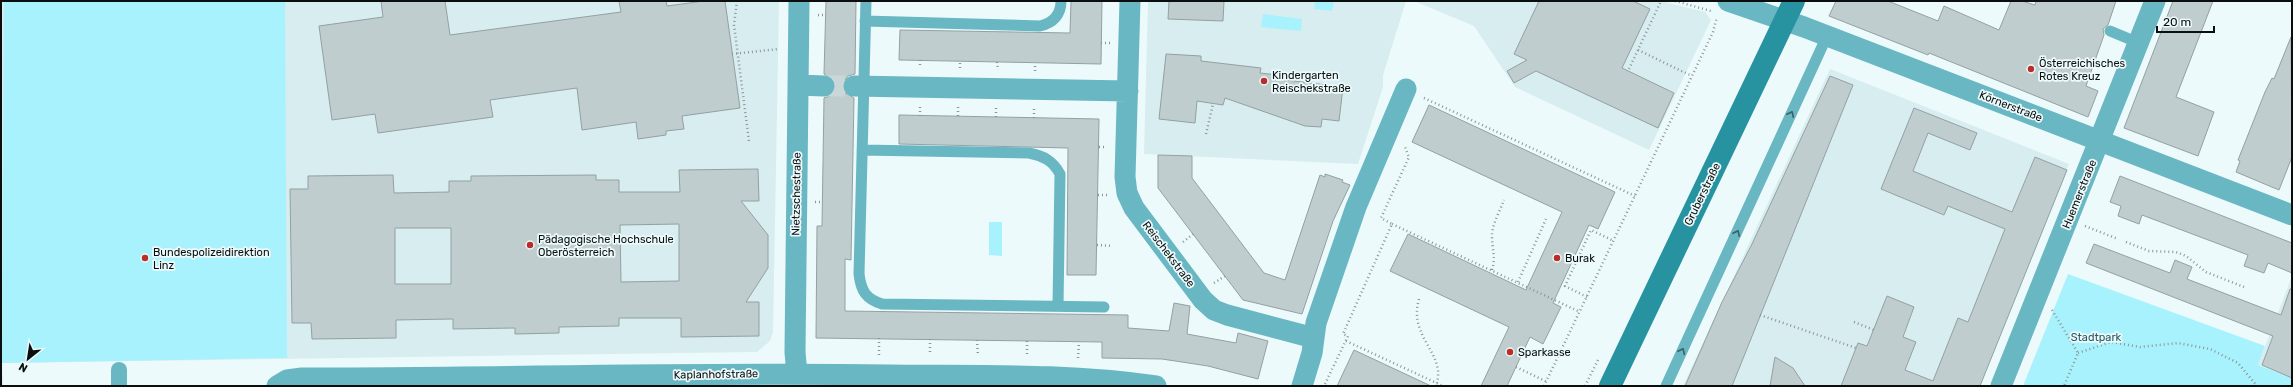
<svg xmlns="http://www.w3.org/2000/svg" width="2293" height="387" font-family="Rubik,sans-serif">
<rect width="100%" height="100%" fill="#ecfafc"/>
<!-- built -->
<path fill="#d7edf0" d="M1,1H779L773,332L770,341L757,352H750L2,363L3,386H1Z
M1148,1H1406L1383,75V87L1358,164L1144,154Z
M1414,1H1661L1705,12L1711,20L1649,150L1515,87L1474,26Z
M1830,69L2069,164L1980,386H1683Z
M2292,276V378L2258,365Z"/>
<!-- green -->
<path fill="#a8f2fd" d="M4,1H285L287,358L2,363Z
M1315,1H1334L1332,11L1314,9Z
M1263,14L1302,19L1301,31L1261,27Z
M989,222H1002V256L989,255Z
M2068,274L2265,346L2258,365L2292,378V386H2023Z"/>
<!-- building -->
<path fill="#c0cdcf" stroke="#94a0a2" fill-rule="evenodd" d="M381,1H445L450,35L621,12L619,1H666L667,6L704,1H725L740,108L682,116L684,129L666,131V135L638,139L636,122L582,130L577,88L490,100L493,117L378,133L375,114L332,120L319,26L383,17Z
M826,1H856L855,74L848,76L842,85L844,92L854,98L851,260L845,259V311L1128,315V328L1169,331L1174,303L1190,306L1187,334L1236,343L1238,333L1268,341L1258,379L1208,366L1162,359L1102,358V342L816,338L817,226H822L824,98L830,96L836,87L834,80L824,74Z
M1071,1H1102L1101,64L899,60L900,30L1070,33Z
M1169,1H1224L1223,21L1168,19Z
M1539,1H1633L1650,9L1622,68L1674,93L1658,128L1536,71L1514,83L1507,71L1527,60L1514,54Z
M1836,1H1888L1938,21L1944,6L1999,30L2011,1H2022L2035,5L2036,1H2116L2108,25L2103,29L2104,35L2086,86L2098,91L2088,117L1929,53L1928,55L1829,16Z
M2173,1H2213L2176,97L2214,112L2198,156L2124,128Z
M2291,37L2292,157L2279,190L2236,172L2240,161L2238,160L2265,92L2272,78L2274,79Z
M1166,54L1201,56V61L1261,68L1260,73L1287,76L1286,80L1343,87L1339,121L1322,119L1321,127L1305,126L1225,98L1223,105L1197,101L1195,123L1159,119Z
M1830,76L1853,85L1732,386H1685L1722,302L1752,244Z
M1429,105L1615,192L1598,229L1589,225L1553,303L1561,307L1543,344L1530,337L1507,386H1481L1509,327L1390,271L1408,234L1526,290L1562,212L1412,142Z
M1914,108L1977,133L1970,150L1928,133L1913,171L2012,212L2035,157L2067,170L1980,386H1841L1858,343L1867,346L1887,296L1914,307L1903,337L1916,342L1905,370L1933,381L1958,318L1968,322L2005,229L1948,206L1944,215L1881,189Z
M899,115L1099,119L1096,275H1067L1068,148L899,144Z
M1158,155L1192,156V178L1264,273L1285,280L1320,175L1325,177V174L1343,180L1342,182L1350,185L1333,221L1302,314L1243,300L1158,188Z
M758,169L759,201H741L768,235V268L746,302H759V336L681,337V318H619V326L559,327V333L515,334V328L453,329V319L396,320V338L312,339L311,323H292L290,189H308V176L393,175L394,193L449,192V181H471V176L596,175V180H619V192H680L679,170ZM679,224V281L621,282L620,225ZM395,228H451V284H395Z
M2120,176L2292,243V273L2268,263L2264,273L2244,266L2248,255L2142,215L2139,224L2118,216L2121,206L2110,202Z
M2094,244L2170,273L2175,260L2192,267L2187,279L2281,315L2290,289H2292V378L2262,365L2273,336L2086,263Z
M1354,350L1431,386H1337Z
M1775,357L1793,368L1805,386H1770Z"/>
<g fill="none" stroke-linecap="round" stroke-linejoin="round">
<!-- minor-tunnel -->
<path stroke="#cad7d8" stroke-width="21" stroke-dasharray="21 10" stroke-linecap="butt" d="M824,86H854"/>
<!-- path -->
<path stroke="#8c9698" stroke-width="2.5" stroke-dasharray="1 3" stroke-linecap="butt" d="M737,1L734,25L749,141
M1675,1L1711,11
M818,15H825
M1101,43H1110
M1638,50L1692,76
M732,54L779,49
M920,60V67
M997,62L998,70
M960,68V61
M1629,69L1661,1
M1035,71V63
M1424,98L1635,196
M920,116V106
M958,116V107
M996,117V108
M1034,118V108
M1206,134L1213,104
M1099,147H1106
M1098,195H1107
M815,202H822
M1392,224L1580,312
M2085,226L2118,239
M1183,242L1193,234
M2126,242L2149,251L2176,252L2186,256L2206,272L2244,287
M1097,245L1112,246
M1492,270C1496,257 1492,249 1492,236C1492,224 1500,211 1504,200
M1518,282L1546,219
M1214,283L1225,276
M1587,297L1565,286L1591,230L1614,241
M1419,299C1408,337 1445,352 1437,383
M2052,310L2078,353L2064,386
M1760,315L1856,348
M1854,322L1874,330
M879,338V355
M930,339V355
M977,340L978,356
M1027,341V356
M1346,341L1443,386
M2078,353L2111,342L2140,347L2178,343L2210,349L2238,363L2257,386
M1078,358L1079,342
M1516,367L1547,382
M1325,384L1348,336L1343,334L1392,224L1381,218L1409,157L1405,147
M1544,386L1713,32L1717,17
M1585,386L1598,360"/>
<!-- service -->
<path stroke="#69b7c2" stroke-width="11" d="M866,1L859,274C861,291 866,299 882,304L1104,307
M865,21L1040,26C1053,23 1061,15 1061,1
M2110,31L2139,43
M862,150L1029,153C1044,156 1053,161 1060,174L1058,306
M1666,386L1827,36"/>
<!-- pedestrian -->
<path stroke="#69b7c2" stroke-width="16" d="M119,386V370"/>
<!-- minor -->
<path stroke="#69b7c2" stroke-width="21" d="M1130,1L1125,177L1127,193L1134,208L1203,300L1214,310L1227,315L1314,338
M1728,1L1804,27L2292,215
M798,85L824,86
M854,86L1128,91
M277,386L287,380L302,378C498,378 694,372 890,375C979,376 1068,373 1156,386
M798,386L795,352L799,1
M1302,386L1312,353L1316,323L1356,207L1406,89
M2001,386L2155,1"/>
<!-- secondary -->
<path stroke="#2793a1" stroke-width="22" d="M1610,386L1794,1"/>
</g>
<!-- one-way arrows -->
<defs><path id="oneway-chevron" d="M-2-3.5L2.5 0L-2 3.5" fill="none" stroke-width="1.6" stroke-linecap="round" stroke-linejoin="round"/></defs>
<g stroke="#3a6268">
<use href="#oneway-chevron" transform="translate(1791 114) rotate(-65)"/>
<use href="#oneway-chevron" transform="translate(1737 233) rotate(-65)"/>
<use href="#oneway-chevron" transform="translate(1682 351) rotate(-65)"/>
</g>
<!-- markers -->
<g fill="#bb2d28" stroke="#ecfafc" stroke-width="1.5">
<circle cx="2031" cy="69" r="4"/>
<circle cx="1264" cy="81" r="4"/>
<circle cx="530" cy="245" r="4"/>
<circle cx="145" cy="258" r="4"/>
<circle cx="1557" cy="258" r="4"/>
<circle cx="1510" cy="352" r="4"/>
</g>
<g text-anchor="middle" stroke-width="3.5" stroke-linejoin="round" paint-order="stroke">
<!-- poi labels -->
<g font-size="11" fill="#0a0e0f" stroke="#ecfafc" text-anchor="start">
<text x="2039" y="67">Österreichisches<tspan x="2039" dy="13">Rotes Kreuz</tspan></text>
<text x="1272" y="79">Kindergarten<tspan x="1272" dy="13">Reischekstraße</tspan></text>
<text x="538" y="243">Pädagogische Hochschule<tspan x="538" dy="13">Oberösterreich</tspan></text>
<text x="153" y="256">Bundespolizeidirektion<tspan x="153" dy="13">Linz</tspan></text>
<text x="1565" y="262">Burak</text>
<text x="1518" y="356">Sparkasse</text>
</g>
<!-- street labels -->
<g font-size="11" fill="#0a0e0f" stroke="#ecfafc">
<text transform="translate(2011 106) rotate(21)" y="4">Körnerstraße</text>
<text transform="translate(796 194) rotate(-89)" y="4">Nietzschestraße</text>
<text transform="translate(1702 194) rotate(-64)" y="4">Gruberstraße</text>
<text transform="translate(2079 194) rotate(-68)" y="4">Huemerstraße</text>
<text transform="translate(1169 254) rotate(53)" y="4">Reischekstraße</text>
<text transform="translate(716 374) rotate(-1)" y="4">Kaplanhofstraße</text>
</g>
<!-- park labels -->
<g font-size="11" fill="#245a61" stroke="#ecfafc">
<text x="2096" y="341">Stadtpark</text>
</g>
</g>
<!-- border -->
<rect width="2293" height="387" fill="none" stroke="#0a0e0f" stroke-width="4"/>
<!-- north arrow -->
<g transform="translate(28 359) rotate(210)" stroke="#ecfafc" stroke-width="3" paint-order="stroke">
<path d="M0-3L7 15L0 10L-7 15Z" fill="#0a0e0f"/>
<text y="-6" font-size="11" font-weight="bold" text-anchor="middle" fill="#0a0e0f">N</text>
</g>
<!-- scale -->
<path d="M2157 26v6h57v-6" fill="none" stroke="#0a0e0f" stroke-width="2"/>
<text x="2163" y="26" font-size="12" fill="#0a0e0f" stroke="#ecfafc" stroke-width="3" paint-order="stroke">20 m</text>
</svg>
